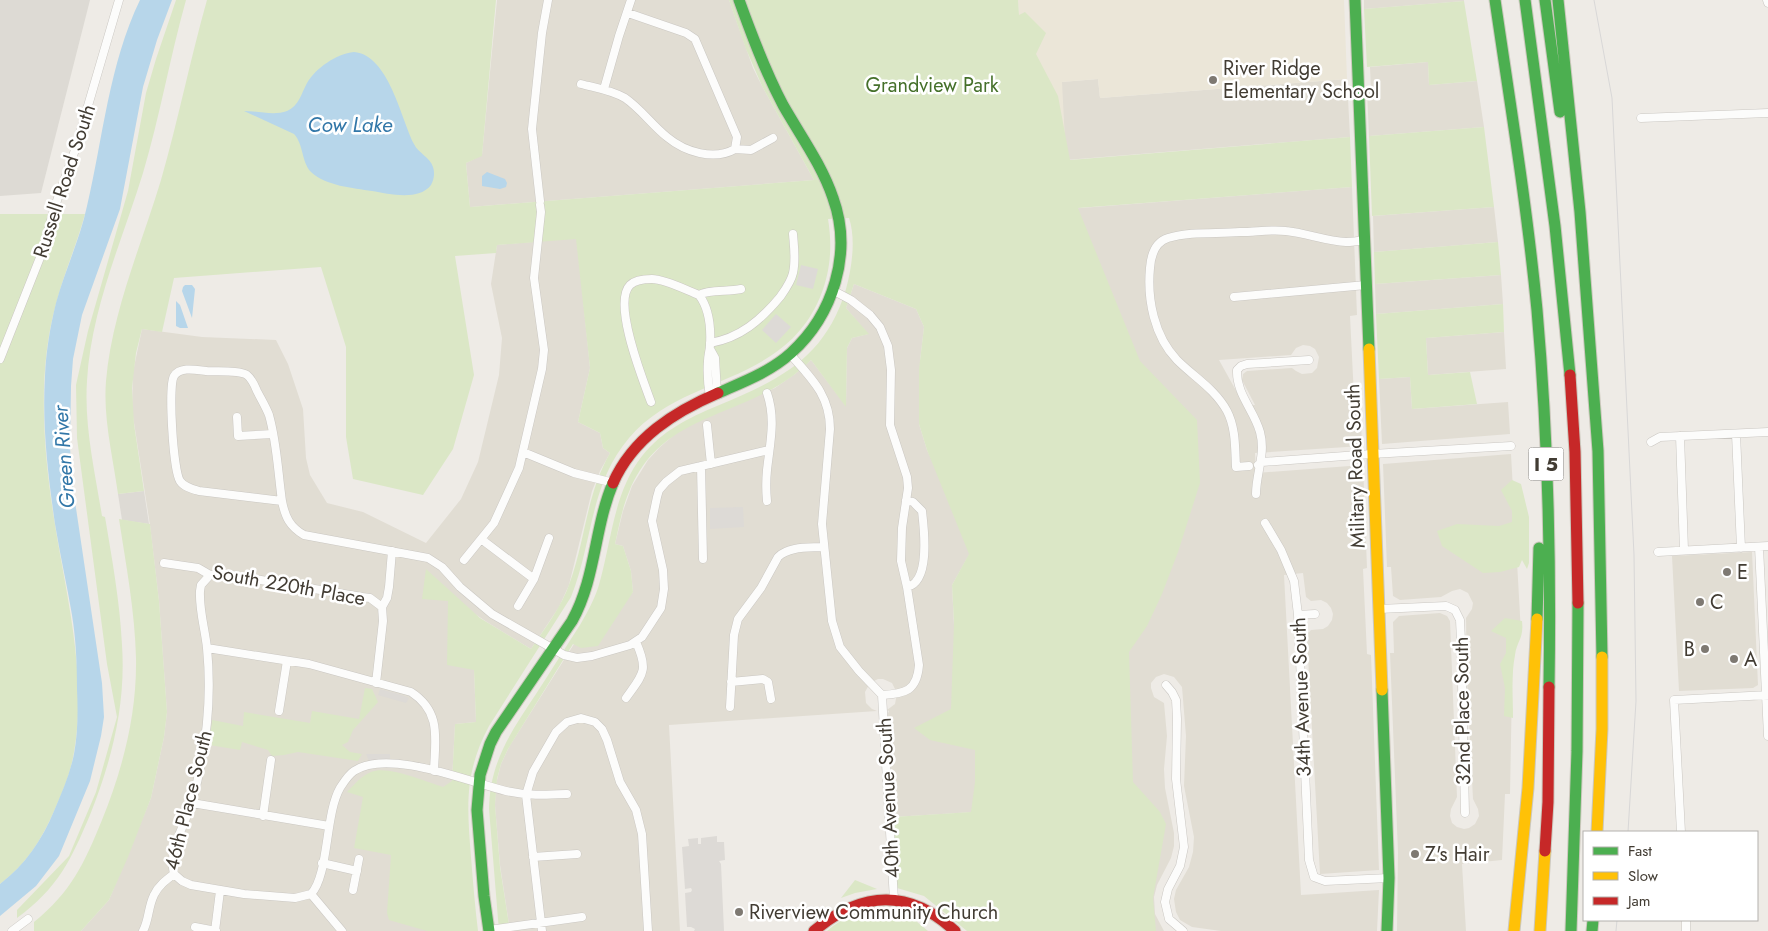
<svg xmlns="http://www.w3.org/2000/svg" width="1768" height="931" font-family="Jost,sans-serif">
<rect width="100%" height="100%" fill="#eeebe6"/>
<!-- residential -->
<path fill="#e1ddd3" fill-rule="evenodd" d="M497,0H729L753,68L762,86L814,180L470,207L466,163L482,155Z
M1364,0H1464V1L1364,9Z
M1428,62L1429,85L1477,81L1484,127L1369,136L1367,90H1371L1370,67Z
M1098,79L1100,98L1347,79L1350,137L1066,160L1061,82Z
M1352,187L1357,315L1350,316L1354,397H1360L1362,446L1255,453L1256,473L1363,465L1367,568L1363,569L1367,654L1371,655L1379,870L1320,874L1307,638L1308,633L1311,630L1323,629L1328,626L1332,620L1333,614L1331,608L1327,603L1321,600L1311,601L1306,597L1303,573L1284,575L1301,895L1379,890L1377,931H1221L1192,927L1180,920L1176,912L1174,899L1176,890L1189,867L1193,852L1194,837L1184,786L1186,736L1182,687L1174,677L1164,674L1156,677L1151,683V688L1154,697L1164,703L1167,736L1164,769L1165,788L1174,833V846L1171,858L1157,885L1154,897L1155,914L1164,931H1109L1101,804L893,817L887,716L889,711L887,710L895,704L897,693L892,683L883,679H878L870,683L865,692L866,703L872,709L877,711L669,725L680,931H510L500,865L495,805L496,784L501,764L509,747L574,644L633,592L631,571L623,546L615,544L623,511L632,486L648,460L660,447L674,435L689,425L775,388L795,374L811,360L846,406L847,348L852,338L868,334L846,308L854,284L916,309L924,327L920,361L919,424L927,450L956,510L970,553L952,585L958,705L1068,209ZM1303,345L1310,346L1315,349L1319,357L1317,368L1312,373L1302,374L1296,371L1292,368L1247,371L1243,374L1242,380L1255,405H1244L1219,360L1291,355L1296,348Z
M1494,207L1498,242L1374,252L1373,216Z
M577,238L590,368L578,422L600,433L603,448L610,453L600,471L592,491L569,585L559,607L531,649L490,624L472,612L448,601L474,670L476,722L455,724L452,781L467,931H81L109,900L151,798L164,737L167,712L159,601L150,525L132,410L133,372L142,329L202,337L276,340L288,364L303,409L306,458L310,475L327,503L363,512L426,543L461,499L478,462L499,375L502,338L491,284L497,245Z
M1501,275L1503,304L1376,314L1375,284Z
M1504,332L1506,369L1428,375L1426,338Z
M1410,377L1412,409L1508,402L1510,434L1382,444L1379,379Z
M1511,454L1521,633H1513L1510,794H1505L1502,860L1462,864L1466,931H1397L1398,852L1390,653H1394L1393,622L1399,616L1440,613L1447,616L1450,621L1457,797L1451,809L1450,816L1452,823L1457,827L1464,829L1469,828L1475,824L1479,816L1478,809L1473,799L1467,679L1466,618L1472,609L1473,603L1468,593L1460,589L1452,591L1441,597L1400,600L1393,596L1391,567H1387L1383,464Z
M1752,552L1758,685L1753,688L1679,691L1672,556Z"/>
<!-- industrial -->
<path fill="#dddad4" d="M0,0H90L41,193L0,196Z
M144,491L149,524L122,520L118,494Z"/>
<!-- education -->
<path fill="#ebe6d8" d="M1018,0H1344L1347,79L1100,98L1098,79L1062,82L1066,160L1027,163Z"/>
<!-- green -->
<path fill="#dbe7c6" d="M176,0H186C170,57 160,116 143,173C122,241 91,309 87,381C84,426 95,472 102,516L105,517C112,559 120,602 122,645C126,704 112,760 90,815C71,860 58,888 17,918V910L69,856L96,792L117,717L107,664L77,438L76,385L88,331L128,191L146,93L156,59Z
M207,0H496L482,156L466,163L470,207L814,180L762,86L746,49L729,0H1018L1019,15L1025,12L1046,33L1036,54L1058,96L1070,160L1350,137L1352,187L1078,208L1140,361L1197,420L1200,483L1178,552L1162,594L1147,626L1129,652L1133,782L1160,812L1166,824L1153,898L1156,931H967L924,896L897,888L893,817L971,812L975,782V750L930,740L914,728L951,709L954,623L952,585L969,554L927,450L919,424V369L924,327L916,309L854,284L846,308L869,334L852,338L847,348L846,407L811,360C800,371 788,380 774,388C717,420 657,423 629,492C622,508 619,527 615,544L623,546L631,571L633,592L598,646L581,648L573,644L508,749L501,764L497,779L495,805L500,867L510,931H499L489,809C490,761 511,732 536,694C551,671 565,648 580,625C588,611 596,597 600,581C612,538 614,492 642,456C662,431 688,418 717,406C779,380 825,359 846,289C852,267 856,239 849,218L828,219C833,249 830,277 817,304C777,386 682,375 629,438C589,485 593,543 571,597L489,726C464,773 467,806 471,857C473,882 475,907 478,931H427L389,920L387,913L391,855L354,848L363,797L347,792C355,784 361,776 371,772C388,765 426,782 443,787L452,781L455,724L476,722L474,670L447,665L448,601L422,599L426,569L480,618L531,649C545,628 562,606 570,582C586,538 586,495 610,453L603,448L600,433L578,422L590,368L576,239L497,245L496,253L455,256L474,375L453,449L423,495L353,479L346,437V347L321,267L174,278L162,332L142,329L136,353L132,388L134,424L144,491L118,494C113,457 103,419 106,381C112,312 141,246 161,180C178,121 190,60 207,0Z
M1464,1L1477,81L1429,85L1428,62L1367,67L1364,9Z
M1484,127L1494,207L1372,216L1369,136Z
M0,214H85C77,244 64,273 56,304C46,340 43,378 44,416C45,465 53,516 62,565C73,626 85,690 74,752C71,772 63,791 55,809C42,839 26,865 0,884Z
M1498,242L1501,275L1375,284L1374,252Z
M1503,304L1504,332L1426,338L1428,375L1470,372L1477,404L1412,409L1410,377L1379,379L1376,314Z
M1512,480L1521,484L1529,517V563L1527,569L1522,560L1519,567L1500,572L1483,573L1442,546L1437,531L1457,524L1499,526L1512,522V511L1501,490Z
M119,519L150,524L159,601L167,712L164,737L151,798L128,857L109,900L81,931H34V922C71,892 84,864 102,820C123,768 137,714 136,658C135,612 126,565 119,519Z
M1505,618L1522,621C1524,639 1517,640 1515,655C1511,675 1513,698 1513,718L1504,716L1505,688L1500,664L1506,653V638L1491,631Z
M365,688L372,689L378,702L353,730L348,742L342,745L350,752L362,754L358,761L298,752L284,755L272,756L268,750L242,742L240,750L209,745L212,720L243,726L244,712L310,723L312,711L359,719Z
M855,880L877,889L855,893L841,898Z
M883,909L904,911L928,931H827C843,917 862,910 883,909Z"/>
<!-- parking -->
<path fill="#dddad6" d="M801,265L818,269L813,289L796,285Z
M776,314L791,327L776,343L762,330Z
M743,507L744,527L710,529V508Z
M380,689L402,695L409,698L406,703L378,695Z
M366,754H390V759L369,761Z
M717,836V842H724L725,860L719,861L721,864L724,931H694L695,929L691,927H687L685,893L691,892L692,890L691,888L685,889L682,847L689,846L688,839L698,838V844H701V838Z"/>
<!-- water -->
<path fill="#b7d6ea" d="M140,0H172L157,40L143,87L120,209L82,315L73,359L71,386L70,448L73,488L102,683L104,717L101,736L90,781L59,856L36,886L0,916V884C25,865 42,840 54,811C62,792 70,774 74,754C78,733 78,710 77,689C77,664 76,640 72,615C67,585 60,555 55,524C48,475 42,426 45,376C46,352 50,327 56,303C65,270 80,239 87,206C103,138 109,64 140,0Z
M354,52C389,55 401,119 414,144C418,153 430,157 433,167C435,173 434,180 431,185C419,201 389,194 372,191C353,188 326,186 311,172C301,161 304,145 294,134L244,111C258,111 274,116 287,111C299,106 301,94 307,83C316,68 336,54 354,52Z
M487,172L505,179L507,183L506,187L500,189L482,186V176Z
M185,285H192L195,289L192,318L182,291L183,287Z
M176,301L180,305L188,328H180L176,326Z"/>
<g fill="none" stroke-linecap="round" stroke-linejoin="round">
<defs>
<path id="street" d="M1767,0L1768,3
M628,13L686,33L695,39L737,137L735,149L751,150L773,138
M581,84C596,88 611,90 625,98C641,109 652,125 667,137C685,152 714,161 735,149
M604,89L619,36L631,0
M1641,118L1768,113
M540,201L532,129L542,33L548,0
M834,291L851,300L870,315L880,327L888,346L891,370L890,425L907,477L908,488L902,528L901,561L907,587L919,665C917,691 905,694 882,695
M699,295C709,308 711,328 710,345C710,350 708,355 708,361C707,373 708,385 710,397
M699,295C709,289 728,292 741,289
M1234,297L1366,285
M710,343C740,338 761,320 780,297C785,290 791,282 793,273C796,260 794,247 793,234
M710,349L715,358L717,393
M790,354C811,378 830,395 830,429L822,524L832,621L840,647L859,671L882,695
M0,359L43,250L54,209L75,150L119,0
M651,402C643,380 612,303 630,285C635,280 645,279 652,279C665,279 686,290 699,295
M237,417L238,436L273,434
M707,425L711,464
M1736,434L1741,548
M1680,436L1684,550
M1651,442L1660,437L1768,432
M523,452L574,473L614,483
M1258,465L1262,462L1372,454L1511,446
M701,466L703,559
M1249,466L1236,467C1235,449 1236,428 1227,411C1215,389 1194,377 1177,360C1154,336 1147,299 1150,268C1151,255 1155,242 1168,238C1191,231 1217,234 1240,232C1256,232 1271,229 1286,231C1306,233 1326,241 1346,242C1352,242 1359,241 1365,240
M1256,494C1256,473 1266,454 1260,432C1254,410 1236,394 1237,370L1241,366L1247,364L1309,360
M906,500L913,502L922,511C924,529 931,582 907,587
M282,501C278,473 277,443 269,415C266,407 261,399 257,391C255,386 252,379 247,375C240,370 216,372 206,371C197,370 180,366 174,376C168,385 173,470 180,481C184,487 192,489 199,491L282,501C285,517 290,527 304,535L428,558L442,567L460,587L492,614L564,655L577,658L592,656L630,645L642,637L661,608L664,589L663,570L652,521L657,497L659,490L666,482L680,471L769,450
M767,501C766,491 766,480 767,470C770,443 776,419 767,393
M1265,523L1281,550L1294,581L1298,615L1309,860L1314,877L1325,881L1389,878
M481,539L534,579
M1759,547L1768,736
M1658,552L1768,546
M464,560L494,523L519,468L542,369L544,350L534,278L541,212L540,205
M164,563L198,568L210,575L225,574L362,597L370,598L382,607
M518,606L534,579L549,538
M1379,609L1446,606L1455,610L1460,620L1461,641L1465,813
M1298,615L1315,614
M207,648L309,664L411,692C442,712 435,739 434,771
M731,682L763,679L768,682L771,699
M376,683L383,621L382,607L387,598L389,587L392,551
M1166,685L1172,692L1176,700L1177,719L1176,779L1184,847L1180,866L1168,889L1165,902L1169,919L1183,931
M882,695L894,900
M626,698C643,674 649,671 636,642
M730,707L734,635L738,619L761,588L778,557C789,546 809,548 823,547
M279,711L287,661
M192,803L329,826
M263,816L271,760
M1681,832L1674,700L1768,695
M533,857L577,854
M322,863L357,871
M174,874L182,881L191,885L244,894L295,898L311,894L342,931
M353,890L359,859
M311,894C329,875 325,814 340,788C344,782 348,775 354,771C388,748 469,782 506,791C527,796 546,795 567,794
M1686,920V931
M195,927L216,931
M489,930L582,917
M12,931L28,919
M143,931C149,920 148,907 154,895C158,886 166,880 174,874C168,848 185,826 192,802C206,752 212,699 207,648C205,629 199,610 200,591L201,585L210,575
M215,931L220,891
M542,931L526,795L533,772L556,732L567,722L581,718L595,722L602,729L607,740L620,782L636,810L642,834L648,931"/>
<path id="fast" d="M1355,0L1369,349
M1495,0C1510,103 1527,206 1537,310C1548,435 1551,562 1549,687
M1525,0L1555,226L1570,375
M1545,0L1560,112
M1558,0L1580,212L1598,451L1602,657
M718,393C743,382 770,372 791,353C833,315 853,253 833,198C822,165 800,135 783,105C765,71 752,36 739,0
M1537,619L1539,548
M1382,690L1389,878L1387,931
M489,931L484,896L477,810L480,775L490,744L496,732L572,621C596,578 594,528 613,483
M1571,931L1577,751L1578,603
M1592,931L1593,920"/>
<path id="slow" d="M1369,349L1382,690
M1597,832L1602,729V657
M1514,931L1528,788L1537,619
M1540,931L1545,851"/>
<path id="jam" d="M1570,375L1575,452L1578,603
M613,483C633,438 674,412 718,393
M1545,851L1548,802L1549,687
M814,931C862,891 908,888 955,931"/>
</defs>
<!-- street casing -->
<use href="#street" stroke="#cac7c2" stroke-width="9"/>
<!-- fast casing -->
<use href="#fast" stroke="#ccc8bd" stroke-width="13"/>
<!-- slow casing -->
<use href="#slow" stroke="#ccc8bd" stroke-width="13"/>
<!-- jam casing -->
<use href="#jam" stroke="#ccc8bd" stroke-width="13"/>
<!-- street -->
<use href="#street" stroke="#fcfcfb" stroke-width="8"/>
<!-- fast -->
<use href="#fast" stroke="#4caf50" stroke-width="11"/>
<!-- slow -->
<use href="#slow" stroke="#ffc107" stroke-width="11"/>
<!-- jam -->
<use href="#jam" stroke="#c62828" stroke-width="11"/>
<!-- tram -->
<path stroke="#d8d7d7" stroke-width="1" d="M1594,0L1612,98L1634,555L1636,701L1628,832
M1616,931L1617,920"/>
</g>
<!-- markers -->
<g fill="#7e7972" stroke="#fff" stroke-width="2">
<circle cx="1213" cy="80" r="5"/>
<circle cx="1727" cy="572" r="5"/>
<circle cx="1700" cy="602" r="5"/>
<circle cx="1705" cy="649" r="5"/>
<circle cx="1734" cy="659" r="5"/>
<circle cx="1415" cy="854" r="5"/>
<circle cx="739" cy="912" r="5"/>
</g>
<g text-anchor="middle" stroke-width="5" stroke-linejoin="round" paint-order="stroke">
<!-- shield labels -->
<rect fill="#fff" stroke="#7b7670" stroke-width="1" x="1528.5" y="447.5" width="35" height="33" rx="4"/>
<g font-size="19" font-weight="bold" fill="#423c33">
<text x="1546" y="471">I 5</text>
</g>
<!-- poi labels -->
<g font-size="20" fill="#423c33" stroke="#fff" text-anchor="start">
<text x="1223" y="75">River Ridge<tspan x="1223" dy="23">Elementary School</tspan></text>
<text x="1737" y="579">E</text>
<text x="1710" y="609">C</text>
<text x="1695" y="656" text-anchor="end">B</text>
<text x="1744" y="666">A</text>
<text x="1425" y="861">Z's Hair</text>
<text x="749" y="919">Riverview Community Church</text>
</g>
<!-- park labels -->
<g font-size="20" fill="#45702a" stroke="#fff">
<text x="932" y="92">Grandview Park</text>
</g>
<!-- street labels -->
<g font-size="20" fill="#423c33" stroke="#fff">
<text transform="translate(64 181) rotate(-72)" y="7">Russell Road South</text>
<text transform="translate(1355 466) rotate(-92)" y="7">Military Road South</text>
<text transform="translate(289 585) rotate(10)" y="7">South 220th Place</text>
<text transform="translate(1301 697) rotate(-92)" y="7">34th Avenue South</text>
<text transform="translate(1462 711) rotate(-91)" y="7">32nd Place South</text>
<text transform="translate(888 798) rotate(-93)" y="7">40th Avenue South</text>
<text transform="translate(188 800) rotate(-76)" y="7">46th Place South</text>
</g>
<!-- water labels -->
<g font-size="21" font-style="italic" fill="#3277a8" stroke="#fff">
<text x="350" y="132">Cow Lake</text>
<text transform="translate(64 457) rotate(-94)" y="7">Green River</text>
</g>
</g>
<!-- legend -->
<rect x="1583" y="831" width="175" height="90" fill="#ffffff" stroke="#b3b1ad"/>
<rect x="1593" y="847" width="25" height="8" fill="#4caf50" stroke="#b3b1ad"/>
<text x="1628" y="856" font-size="15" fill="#423c33">Fast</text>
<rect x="1593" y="872" width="25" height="8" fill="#ffc107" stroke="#b3b1ad"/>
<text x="1628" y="881" font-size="15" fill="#423c33">Slow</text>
<rect x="1593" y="897" width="25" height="8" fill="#c62828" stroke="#b3b1ad"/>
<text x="1628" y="906" font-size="15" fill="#423c33">Jam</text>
</svg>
